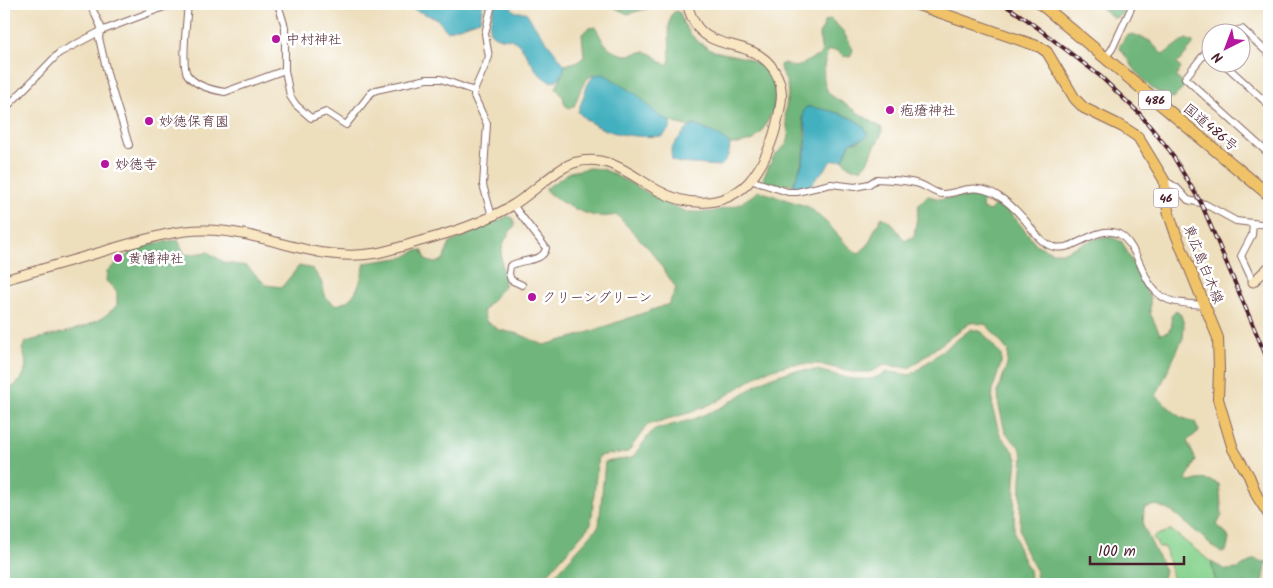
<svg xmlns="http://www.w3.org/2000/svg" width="1273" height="588" font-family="Kalam,'Klee One',sans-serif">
<rect width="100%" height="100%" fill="#fff"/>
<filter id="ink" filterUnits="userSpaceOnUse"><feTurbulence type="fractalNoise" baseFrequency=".02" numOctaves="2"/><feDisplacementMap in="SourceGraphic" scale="10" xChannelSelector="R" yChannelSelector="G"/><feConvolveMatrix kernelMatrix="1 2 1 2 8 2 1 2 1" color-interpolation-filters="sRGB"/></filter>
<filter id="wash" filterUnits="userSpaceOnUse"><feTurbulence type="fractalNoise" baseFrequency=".0096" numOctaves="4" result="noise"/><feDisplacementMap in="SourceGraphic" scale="20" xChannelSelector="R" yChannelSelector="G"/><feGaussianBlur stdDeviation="1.12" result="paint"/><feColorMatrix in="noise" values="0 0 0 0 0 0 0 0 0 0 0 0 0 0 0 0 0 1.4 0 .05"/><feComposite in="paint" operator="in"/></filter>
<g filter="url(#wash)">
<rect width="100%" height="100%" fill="#eddebc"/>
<!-- green -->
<path fill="#8ad491" stroke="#6a7a5e" d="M1171,530L1211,562L1216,584H1170L1173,581L1165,547H1159L1153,537Z"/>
<!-- forest -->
<path fill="#6fb67b" stroke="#5c6a53" d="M620,4H663L628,14L615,8L614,6Z
M1096,4H1127L1120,16L1114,18Z
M676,11L680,13L683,23L691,35L701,44L714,51L746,58L760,65L772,79L775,90L774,109L761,133L754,140L739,144H730L718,135L694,125L689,127L671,122L660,117L636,94L594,75C582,78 579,96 574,106L569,108L565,105L563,97L556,88C559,80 563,74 565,65L579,61L584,57L582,34L588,28L596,27C601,41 611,54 627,55C633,55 640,51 646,52C656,54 659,61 666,65L670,61L669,27L671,15Z
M830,19C842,27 847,38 853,50L850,57L843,56L838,51L828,50C823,65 821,80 829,94L882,128V133L867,162L862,168C853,170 847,167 843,159L850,143L861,140L802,117C809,144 804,160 793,185L787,184L781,187L765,182L763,178L774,156L786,145L789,138L785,114L788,94L787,83L781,71L780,65L784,63C797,70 800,66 811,59C816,57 818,57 822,53L819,34L823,28L824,22Z
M1133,34L1150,41L1161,53L1164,54L1186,39L1193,42V45L1177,64L1181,68L1176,77L1185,85L1175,97L1172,98C1167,95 1163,94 1158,92C1144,86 1128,59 1119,47L1126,36Z
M589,168L603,169L638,187L663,202L687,212H711L738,205L759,191L809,207L829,225L845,243L858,254L868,245L875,229L882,217L891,222L905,241L914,236L919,204L928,196L941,199L955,198L969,193L983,198L982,209L990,211L997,202L1012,215L1037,245L1052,252H1064L1094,239L1111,237L1122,242L1150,298V313L1160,334L1168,332L1172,326L1171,316L1176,311L1181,315L1184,325L1183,338L1156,396L1180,417L1195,422L1199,431L1187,441L1196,460L1186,480L1190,482C1202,478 1208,479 1219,484L1222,515L1217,525L1226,533L1229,539L1226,552H1220L1174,513L1157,505L1144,508L1143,526L1165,571L1161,584H1038L1035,568L1024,548L1020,530L1021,480L1023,456L1020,448L1005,432L999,406L998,391L1007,365L1008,351L987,325L971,322L909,368L885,365L870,372H852L818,364H791L763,372L718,401L692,412L647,425L628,452L598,456L591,524L539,584H4V392C23,382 31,370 22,349L26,342C58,332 94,331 117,305V292L106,281L107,271L140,245L178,240L185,255L208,252L225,263L247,266L266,285L282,287L299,266L313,269L321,281L326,298L335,305C357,302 360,282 365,263L405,257L415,251L422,250L427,261L435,263L443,260L450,243L508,216L513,218L515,225C494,252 503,256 504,286L483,311L486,321L499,330L519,334L544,345L578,336L669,304L676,288L651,251L617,215C611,216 603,217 597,216C585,215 551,199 545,189L570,172Z
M971,329L982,332L1001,355V364L993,388L992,407L1000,435L1014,452L1017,459L1015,480L1014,531L1019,551L1029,570L1031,584H547L599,526L605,462L632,458L653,430L694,419L722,407L766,379L791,371L817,370L852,379H872L888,372L911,375Z
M1254,559L1264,562L1269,561V564L1266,565L1263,584H1216L1211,562L1226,570L1238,569Z"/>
<!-- water -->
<path fill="#42b0bf" stroke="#466875" d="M404,4H483L480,20L447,31L437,19L408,7Z
M495,4H508L516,12H526L537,29L565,65C563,74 561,78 553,82C533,77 530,53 516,42C511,38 506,39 501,38C497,37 493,35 490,32L489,27Z
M604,74L636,94L660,117L671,122L670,128L663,136C634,138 599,135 578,112L588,84L594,75Z
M806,107C820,107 871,118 867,137L850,143L843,159L832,161L829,164L808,188C802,190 795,191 793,185C801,167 809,150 806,130C804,121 800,115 806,107Z
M694,125L718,135L730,144C730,151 727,162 720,166L679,163L672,160C672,158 671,154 671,151C672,145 687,127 694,125Z"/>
</g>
<g filter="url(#ink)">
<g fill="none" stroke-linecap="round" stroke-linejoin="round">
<defs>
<path id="street" d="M90,4L101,27L99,38L108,77L129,145
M188,4C187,17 181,64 187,74C194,85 212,90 225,92L285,70
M278,4L285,27V70L290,96L296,105L311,118L326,112L346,125L371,93L376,90L427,79H441L474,91
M492,4L485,34L489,57L474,91V96L487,124L483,185L492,216
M1231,32L1242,29L1269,54
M1210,47L1185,78L1269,154
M1105,58L1112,49L1133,4
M1222,62L1269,105
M4,110L59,53L101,31L172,4
M750,180L788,192H797L831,184L855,187L869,184L877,179C891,180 906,180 919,184C927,186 934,194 943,194C952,194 960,190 969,189C977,187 991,191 998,196C1007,201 1017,211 1024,219C1033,229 1039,243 1054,247C1076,252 1095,224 1119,234C1125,237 1129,243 1132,248C1138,258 1142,269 1147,279C1160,305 1180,303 1206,305
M1164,180L1177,188L1188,200L1205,204L1236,221L1269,225
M513,205L546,248C543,263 523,258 510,266L509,274L511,280L522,285
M1253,282L1241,256L1252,235L1253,224"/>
<path id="secondary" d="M4,280C39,270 73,260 108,250C139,241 172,230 204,230C266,230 313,264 377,253C391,250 404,246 417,242C451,233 483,223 513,205C532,194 558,166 577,162C609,154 632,176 657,190C687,207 723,208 748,183C767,162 777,130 781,102C784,79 771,58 748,50C736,45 721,44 709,37C696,30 691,17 687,4
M1253,282L1269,267"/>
<path id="primary" d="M915,4L1040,47L1047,52L1075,99L1084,108L1123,127L1138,137L1164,180L1168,211L1175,232L1218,338L1219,370L1218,399L1233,449L1249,476L1257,496L1269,515"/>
<path id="highway" d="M1041,4L1269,195"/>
</defs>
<!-- street casing -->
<use href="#street" stroke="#83625e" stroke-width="8"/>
<!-- secondary casing -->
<use href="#secondary" stroke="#83625e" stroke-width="11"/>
<!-- primary casing -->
<use href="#primary" stroke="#83625e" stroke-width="12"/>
<!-- highway casing -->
<use href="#highway" stroke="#83625e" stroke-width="13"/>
<!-- street -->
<use href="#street" stroke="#fff" stroke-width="6"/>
<!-- secondary -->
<use href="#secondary" stroke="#f9e7c3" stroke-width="9"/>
<!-- primary -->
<use href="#primary" stroke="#f1c369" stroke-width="10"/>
<!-- highway -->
<use href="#highway" stroke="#f1c369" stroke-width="11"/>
<defs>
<path id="rail" d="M1003,4L1026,19L1100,76L1139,113L1170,151L1201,203L1269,363"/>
</defs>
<!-- rail casing -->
<use href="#rail" stroke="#4a1f2b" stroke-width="4"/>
<!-- rail -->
<use href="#rail" stroke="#fff" stroke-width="2" stroke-dasharray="5.5" stroke-linecap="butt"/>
</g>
</g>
<!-- markers -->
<g fill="#b5179e" stroke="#fff" stroke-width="2">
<circle cx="276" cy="39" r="5"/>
<circle cx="890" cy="110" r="5"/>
<circle cx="149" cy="121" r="5"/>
<circle cx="105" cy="164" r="5"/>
<circle cx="118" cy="258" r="5"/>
<circle cx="532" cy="297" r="5"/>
</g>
<g text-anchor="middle" stroke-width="5" stroke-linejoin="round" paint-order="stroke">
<!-- shield labels -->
<g fill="#fff" stroke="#80626b" stroke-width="1">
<rect x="1139" y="90.5" width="32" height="19" rx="4"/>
<rect x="1153.5" y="188.5" width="25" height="19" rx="4"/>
</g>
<g font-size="12" font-weight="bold" fill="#4a1f2b">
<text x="1155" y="104">486</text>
<text x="1166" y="202">46</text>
</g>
<!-- poi labels -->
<g font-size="14" fill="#4a1f2b" stroke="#fff" text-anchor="start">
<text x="286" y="44">中村神社</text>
<text x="900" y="115">疱瘡神社</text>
<text x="159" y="126">妙徳保育園</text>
<text x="115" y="169">妙徳寺</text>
<text x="128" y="263">黄幡神社</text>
<text x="542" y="302">クリーングリーン</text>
</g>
<!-- street labels -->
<g font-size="14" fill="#4a1f2b" stroke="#fff">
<text transform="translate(1211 127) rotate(40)" y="5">国道486号</text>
<text transform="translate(1204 264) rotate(68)" y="5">東広島白木線</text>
</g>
</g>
<!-- margin -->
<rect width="1273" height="588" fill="none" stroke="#fff" stroke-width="20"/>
<!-- north arrow -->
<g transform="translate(1226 48) rotate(222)"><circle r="24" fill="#ffffff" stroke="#b7a5aa"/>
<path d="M0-4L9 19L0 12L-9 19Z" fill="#b5179e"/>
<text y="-8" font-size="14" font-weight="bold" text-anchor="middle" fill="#4a1f2b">N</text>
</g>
<!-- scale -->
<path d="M1090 556v8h94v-8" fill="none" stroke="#4a1f2b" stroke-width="2.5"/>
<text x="1098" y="556" font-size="15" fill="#4a1f2b" stroke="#ffffff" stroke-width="4" paint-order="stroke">100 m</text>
</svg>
